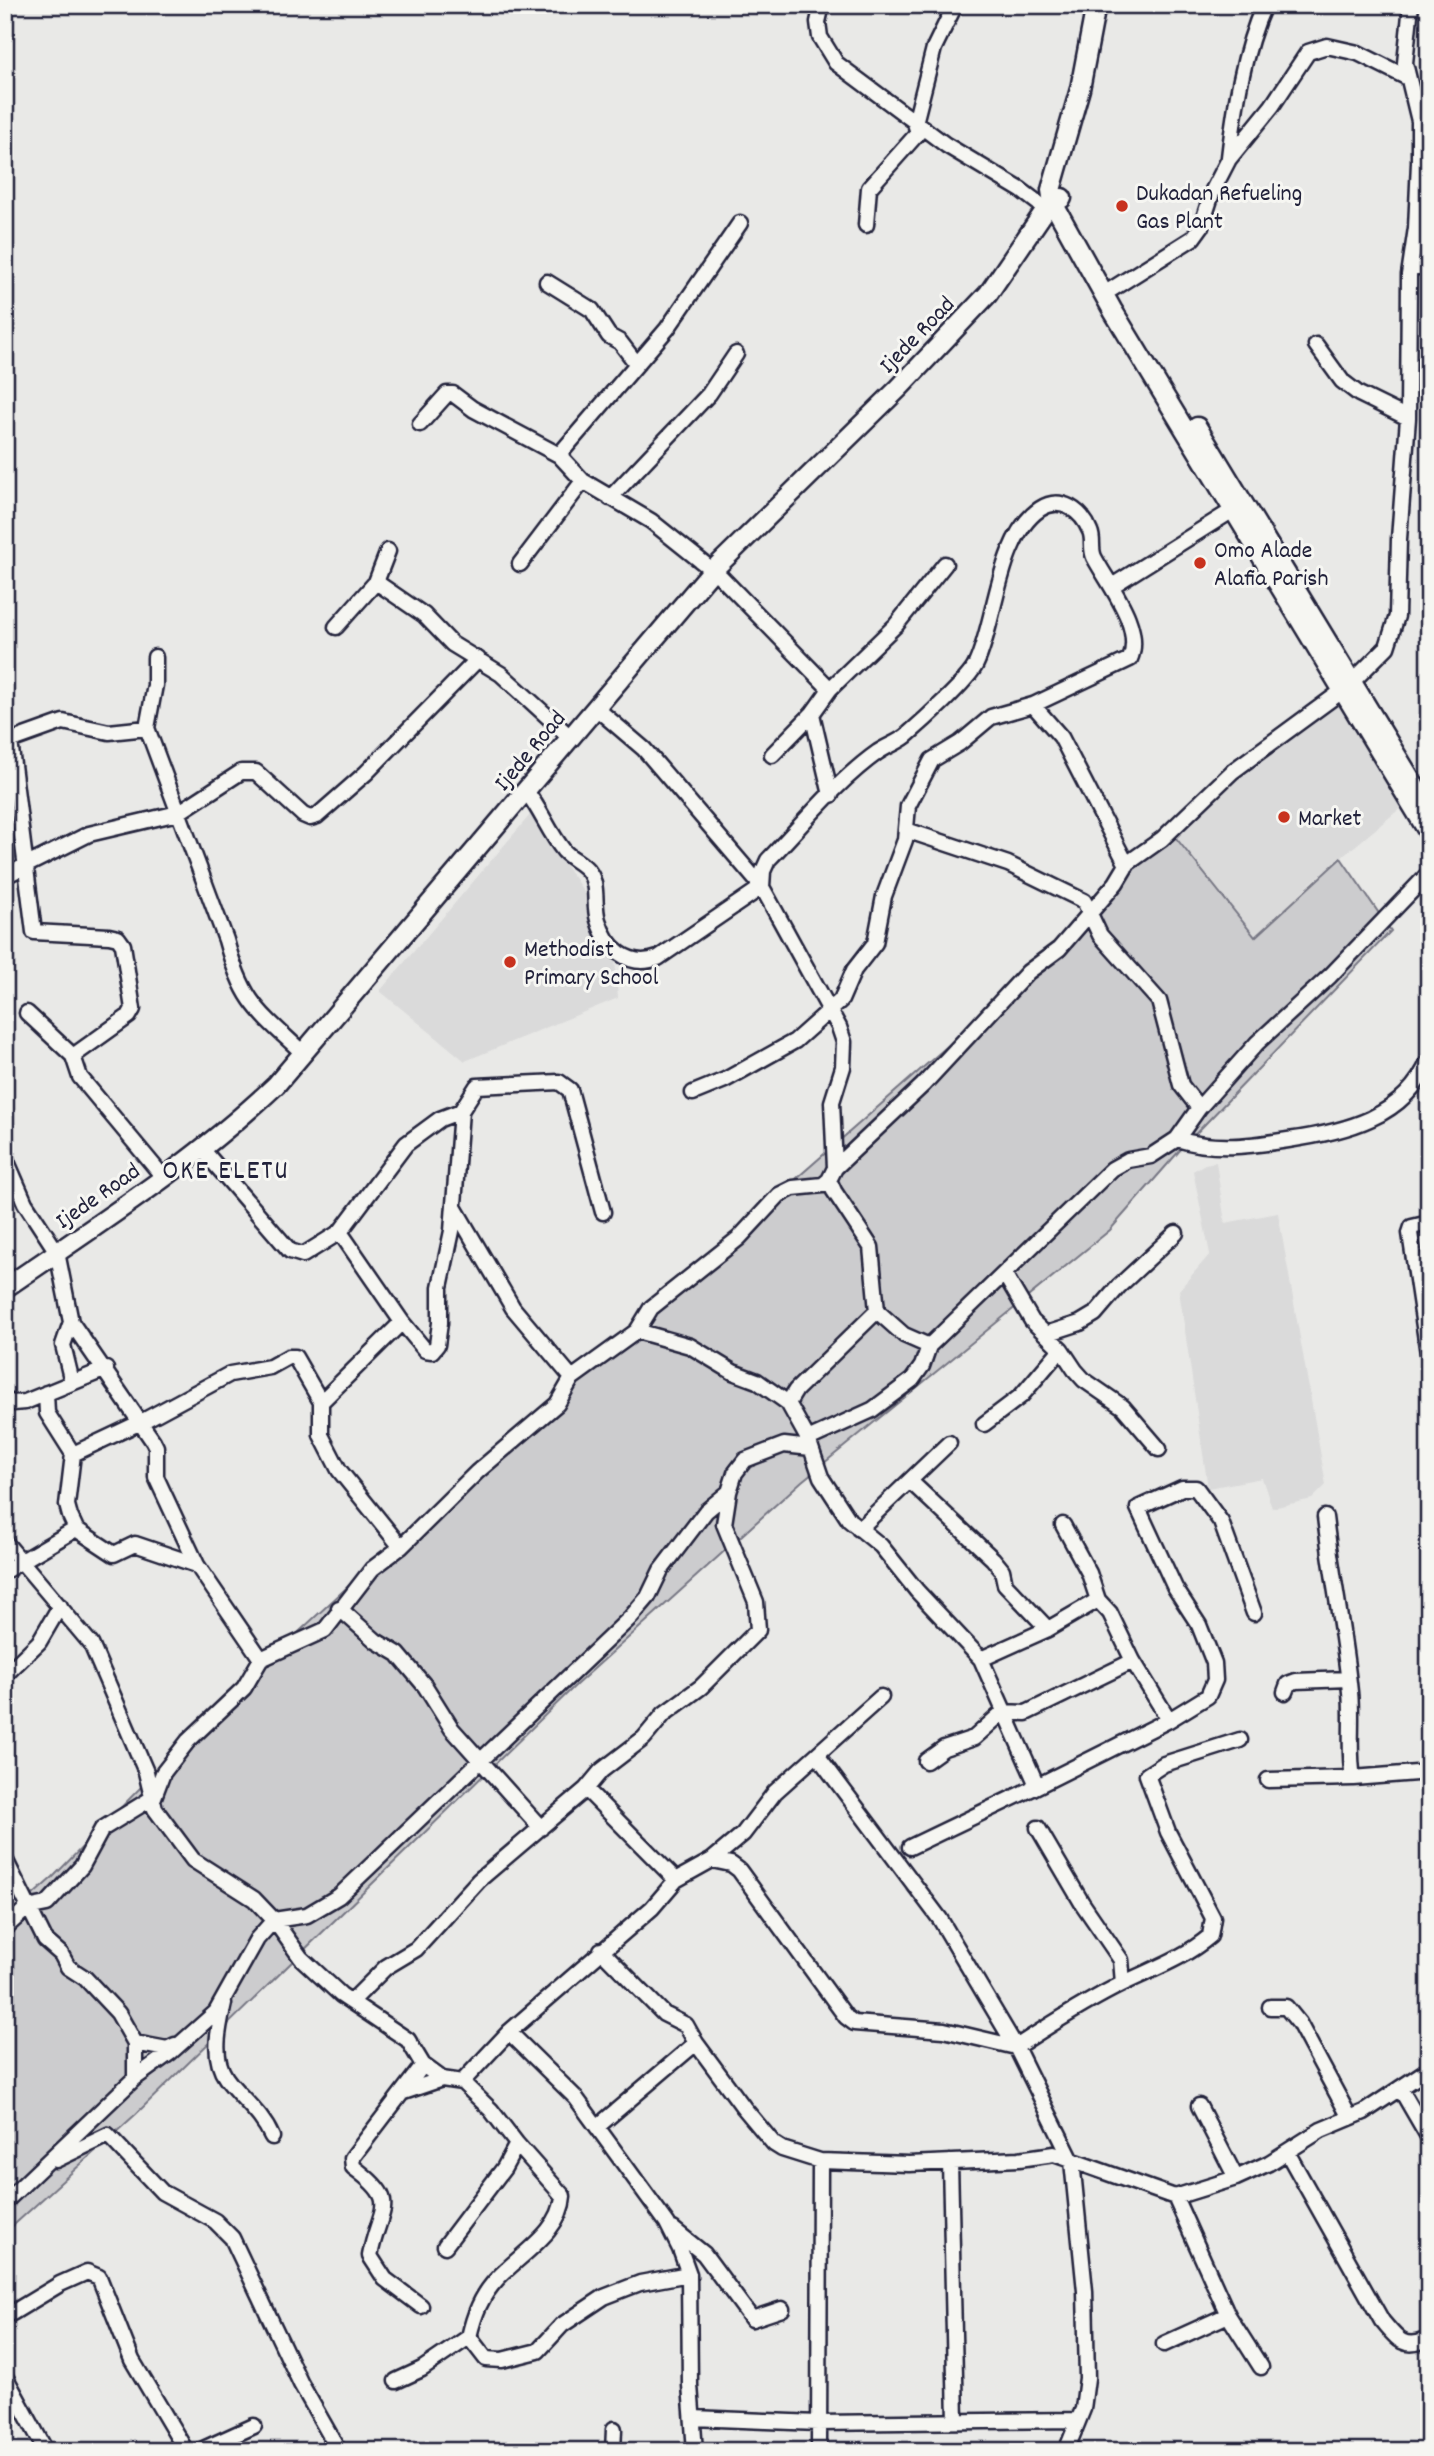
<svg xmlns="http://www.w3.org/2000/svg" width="1434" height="2456" font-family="Dekko,sans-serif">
<rect width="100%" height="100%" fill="#e9e9e7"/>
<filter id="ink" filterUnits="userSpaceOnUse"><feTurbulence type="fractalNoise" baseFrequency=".0143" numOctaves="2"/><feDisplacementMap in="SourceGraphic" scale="14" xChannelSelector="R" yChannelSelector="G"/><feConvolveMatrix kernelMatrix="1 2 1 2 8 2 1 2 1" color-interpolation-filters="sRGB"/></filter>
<g filter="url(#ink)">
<!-- built -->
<path fill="#dadada" d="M1334,686L1403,806L1312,882L1256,937L1168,828L1243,752Z
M530,815L613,933L618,998L465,1061L380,991Z
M1216,1162L1225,1223L1278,1213L1326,1485L1312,1499L1272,1508L1262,1478L1208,1488L1179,1290L1210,1254L1193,1171L1205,1164Z"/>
<!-- green -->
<path fill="#ccccce" stroke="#777784" stroke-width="2" d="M1168,828L1255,937L1341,858L1391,931L1181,1149L1110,1230L802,1481L576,1685L136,2114L5,2233V1920L53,1877L234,1692L651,1306L976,1021Z"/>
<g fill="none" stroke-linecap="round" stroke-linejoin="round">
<defs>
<path id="minor" d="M822,5L818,22L820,37L836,63L946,145L1021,190L1046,209
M1229,157C1235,106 1243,52 1264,5
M866,225L869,188L918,133L915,123L934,48L955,5
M1411,266L1429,268
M547,282L592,310L609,336L620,342L636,363
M1112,289L1193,238L1201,227L1213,190L1229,159L1272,106L1308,52L1327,46L1358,53L1406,77
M1316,345L1342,381L1359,394L1408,418
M420,424L447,394H453L473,409L559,455L583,481L651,521L721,577L830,689
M559,455L667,329L740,223
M610,498L709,394L736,354
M520,564L583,481
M376,582L424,615L452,644L501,674L571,738
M1112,586L1233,510
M336,627L376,582L388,551
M155,657V685L147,728L226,940C243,1003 258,1011 304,1054
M1351,683L1387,647L1397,616L1399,539L1408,418L1409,275L1416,228L1419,162V121L1405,63L1411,5
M1033,705L1061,737L1127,865
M812,714L831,795
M5,728L10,741L34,932L109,936L118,938L123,945L133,1009L129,1016L73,1056
M10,741L63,722L109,732L147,728
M772,755L812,714L830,689L896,625L945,564
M526,791C541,810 549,833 564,851C571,859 583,863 589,872C599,886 593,904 598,920C606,947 628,969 658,958L762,887L763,871L768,860C803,824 837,781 878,752C887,746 897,743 906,736C921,723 969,680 976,664C996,622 998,537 1040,509C1061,495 1082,511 1090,531C1094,540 1090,548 1094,557C1108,584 1144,627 1130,659L1033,705L991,717L960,743L932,760L908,806L905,840L884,896L875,943L854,970L841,1000L795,1041L725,1080L693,1093
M906,830L1008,864L1084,901L1100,935L1159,1001L1181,1085L1199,1108
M5,876L89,834L178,813L241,772H256L303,815L310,818L317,816L366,773L478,659
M27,1013L73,1056L80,1077L164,1178
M1177,1139C1215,1151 1249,1146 1288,1140C1344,1132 1405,1118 1429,1060
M202,1149L290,1251L303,1255L340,1232L406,1144L440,1119L461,1111
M5,1157L25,1203L57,1252L71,1322L153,1441L156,1447V1477L197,1565L261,1659
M835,1168L923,1085L1028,972L1059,949L1116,883L1128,863L1162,839L1233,771L1342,691
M829,1180L834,1191L871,1247L877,1311L904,1335L929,1346
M454,1207L513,1308L572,1378
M1429,1223L1412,1227L1410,1233L1429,1360
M340,1232L402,1322L425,1350L432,1351L437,1345L440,1323V1287L452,1231L461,1111L477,1086L559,1082L570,1090L603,1212
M1005,1275L1032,1321L1061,1349L1075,1370L1084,1380L1123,1407L1159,1449
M71,1322L63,1345L72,1382
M637,1331L690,1346L733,1372L757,1381L788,1403L808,1439L821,1477L849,1520L881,1546L917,1591L981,1659L1036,1783L1031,1789L910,1847
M1046,1334L1080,1323L1095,1314L1119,1286L1176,1233
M46,1393L47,1413L73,1454L67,1505L70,1516L76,1529L114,1554L135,1544L197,1565
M5,1400L13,1403L25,1402L106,1369
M321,1402L402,1322
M788,1403L796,1390L877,1311
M984,1424L1021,1396L1061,1349
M808,1439L872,1410L912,1380L922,1366L929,1346L1112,1169L1128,1160L1151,1156L1177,1139L1199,1108L1257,1043L1330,976L1429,873
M73,1454L141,1422L230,1374L270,1367L288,1357H295L321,1402V1435L339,1470L401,1547
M911,1482L993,1559L1002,1570L1005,1584L1048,1629
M1325,1517C1332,1576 1344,1633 1350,1692C1353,1721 1348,1750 1353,1778L1429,1772
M1063,1525L1089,1573L1098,1600L1110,1613L1133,1661L1169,1720
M859,1529L949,1443
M5,1542L91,1644L146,1772L155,1809L193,1860L254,1899L274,1920L301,1958L341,1995L408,2040L423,2065L442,2079L462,2082L491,2110L517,2144L563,2196C561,2232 520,2254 497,2279C481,2296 474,2315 469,2337L422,2369L396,2381
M5,1571L76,1529
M339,1608L376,1641L398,1654L425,1686L452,1729L541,1828
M981,1659L1048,1629L1098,1600
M5,1675L39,1642L60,1606
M1285,1692L1288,1684L1296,1681L1348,1679
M817,1755L940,1919L1016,2047L1072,2161L1085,2291L1087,2378L1083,2409L1066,2451
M926,1761L944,1748L974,1738L1003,1712L1026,1713L1133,1661
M1268,1780L1353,1778
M586,1789L676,1880
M1031,1789L1169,1720L1208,1696L1215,1680L1214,1663L1199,1625L1175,1588L1138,1508L1182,1488H1196L1221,1522L1254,1613
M1038,1828L1082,1903L1121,1960L1123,1983
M5,1859L45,1940L61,1954L68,1967L85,1978L118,2013L135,2043L167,2049L175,2045
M712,1860L731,1864L739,1870L846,2017L854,2023L944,2030L1016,2047C1051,2024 1087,2001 1124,1983C1155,1968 1184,1958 1210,1936L1213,1918L1168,1832L1147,1775L1164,1764L1240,1740
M5,1928L27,1908L47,1904L82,1866L102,1829L154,1797L163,1773L188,1741L244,1688L261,1659L325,1630L372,1569L401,1547L477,1472L557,1404L572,1378L637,1331L651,1308L739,1238L779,1195L793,1188L823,1185L829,1180L835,1168L832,1102L843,1067L844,1042L839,1027L762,887L644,749L596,708
M601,1950L664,2014L686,2025L696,2043L744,2108L774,2144L782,2149L820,2161L909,2164L1019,2159L1054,2154L1175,2197L1236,2178L1269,2163L1321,2130L1364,2112L1429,2069
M352,2001L386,1967L416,1949L479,1880L586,1789L601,1771L644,1738L664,1714L701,1687L758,1630L756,1602L724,1524L729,1492
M224,2003C219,2026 211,2057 226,2078C241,2099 261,2112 272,2137
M1270,2007H1286L1299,2023L1350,2118
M509,2032L576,2098L667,2223L680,2249L689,2274L690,2385L695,2451
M135,2078V2043
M462,2082L509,2032L652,1908L676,1880L712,1860L743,1834L775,1792L881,1697
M1400,2088L1429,2138
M404,2092L442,2079
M1199,2106L1236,2178
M597,2127L696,2043
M1287,2152L1382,2321C1396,2337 1402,2349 1423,2341
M56,2160L108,2135L162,2192L215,2221L232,2238L301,2384L339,2451
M950,2162L956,2420
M5,2202L135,2078L171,2052L216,2012L257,1939L274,1920L307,1915L339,1896L631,1617L648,1597L661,1570L706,1511L729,1492L735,1473L745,1460L784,1445L811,1448
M673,2229L704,2254L752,2319L782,2309
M445,2246L504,2168L517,2144
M421,2306L385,2279L370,2256C379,2206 402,2203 353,2167L352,2158L423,2065
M5,2313H12L60,2284L87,2272L99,2277L132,2360L186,2451
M1228,2315L1261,2367
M469,2337L486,2359L502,2360L538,2351L562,2325L604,2297L640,2283L689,2274
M1164,2344L1228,2315L1175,2197
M5,2376L46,2451
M693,2418L818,2423L1076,2420
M199,2451L254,2426
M613,2451L614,2429
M819,2451L820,2161"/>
<path id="major" d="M1096,5L1080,89L1051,190L1053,203L1113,311L1429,833
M1197,427L1429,809
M5,1288C98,1224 194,1163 276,1085L711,572L899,388L988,294L1046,209L1062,198"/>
</defs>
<!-- minor casing -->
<use href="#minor" stroke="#22223b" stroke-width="19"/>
<!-- major casing -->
<use href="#major" stroke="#22223b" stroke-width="23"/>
<!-- minor -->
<use href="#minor" stroke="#f6f6f2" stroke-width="14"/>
<!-- major -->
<use href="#major" stroke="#f6f6f2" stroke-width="18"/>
</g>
</g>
<!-- markers -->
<g fill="#c8321e" stroke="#f6f6f2" stroke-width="2.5">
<circle cx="1122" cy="206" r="7"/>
<circle cx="1200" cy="563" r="7"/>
<circle cx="1284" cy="817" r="7"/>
<circle cx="510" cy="962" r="7"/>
</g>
<g text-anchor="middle" stroke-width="6" stroke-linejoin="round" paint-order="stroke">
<!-- poi labels -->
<g font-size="24" fill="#22223b" stroke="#f6f6f2" text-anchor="start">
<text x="1136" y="200">Dukadan Refueling<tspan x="1136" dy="28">Gas Plant</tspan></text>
<text x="1214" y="557">Omo Alade<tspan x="1214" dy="28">Alafia Parish</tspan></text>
<text x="1298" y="825">Market</text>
<text x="524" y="956">Methodist<tspan x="524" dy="28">Primary School</tspan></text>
</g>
<!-- street labels -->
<g font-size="24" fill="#22223b" stroke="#f6f6f2">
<text transform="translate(916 334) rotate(-46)" y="8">Ijede Road</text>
<text transform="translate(529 750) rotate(-50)" y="8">Ijede Road</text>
<text transform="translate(97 1195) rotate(-35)" y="8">Ijede Road</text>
</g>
<!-- quarter labels -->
<g font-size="28" letter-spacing="2" fill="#22223b" stroke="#f6f6f2">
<text x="226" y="1178">OKE ELETU</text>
</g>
</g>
<!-- margin -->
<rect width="1434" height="2456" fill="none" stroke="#f6f6f2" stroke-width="28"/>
<rect x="14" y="14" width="1406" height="2428" fill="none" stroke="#22223b" stroke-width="2.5" filter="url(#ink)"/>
</svg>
